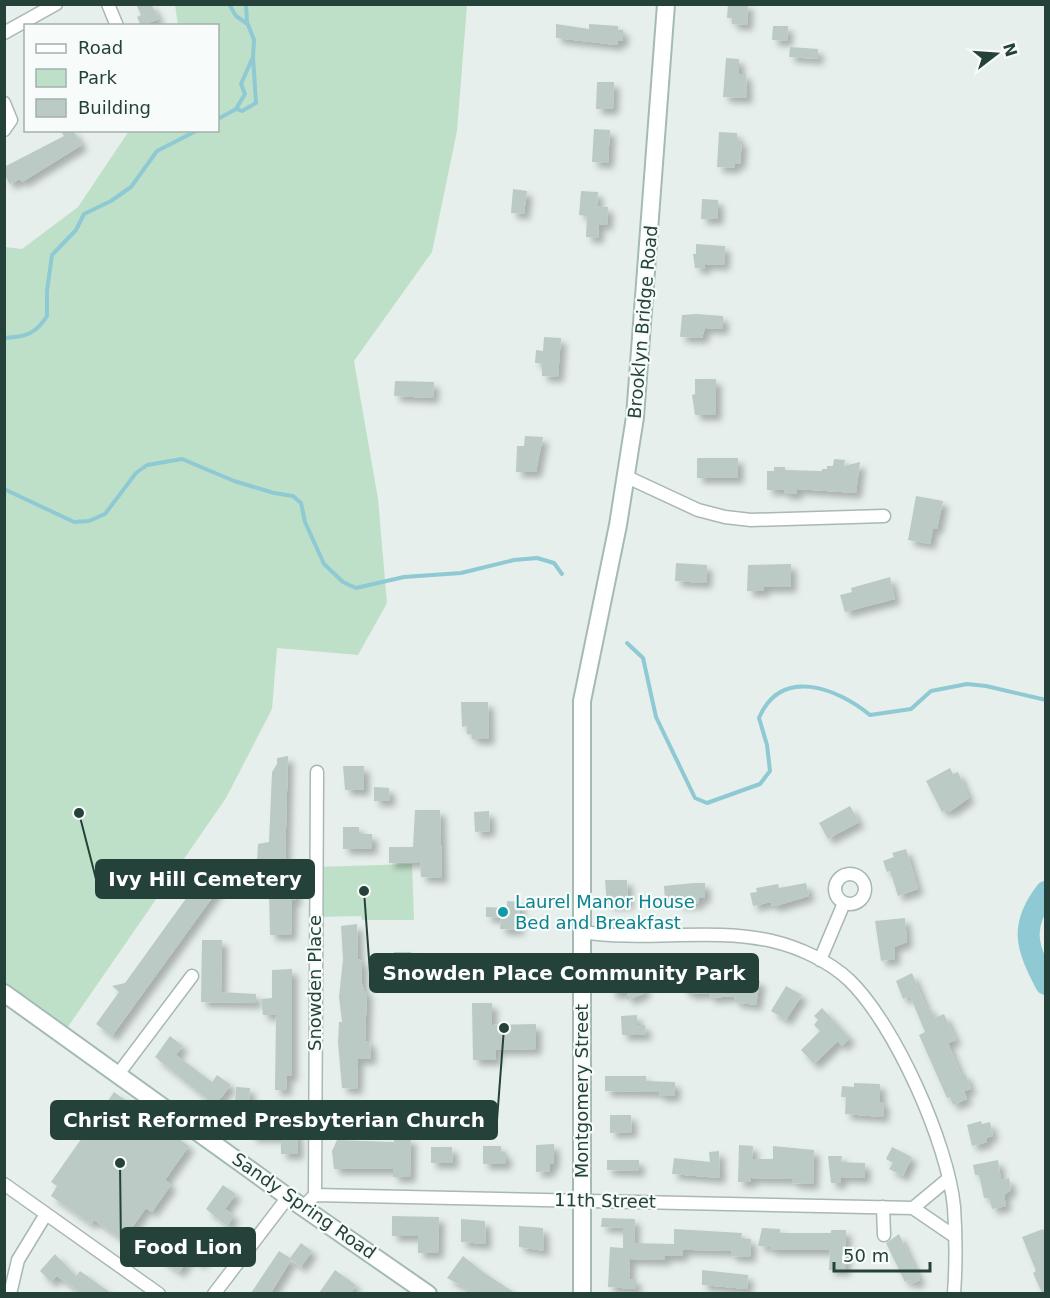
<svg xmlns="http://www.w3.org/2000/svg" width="1050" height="1298" font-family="'DejaVu Sans',sans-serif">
<defs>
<filter id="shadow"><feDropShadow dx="5.5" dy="5.5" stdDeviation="3" flood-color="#0004"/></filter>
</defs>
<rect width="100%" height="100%" fill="#e6efeb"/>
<!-- green -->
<path fill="#bfe0c8" d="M175,5H467L457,131L432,252L354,361L378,499L387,603L358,655L277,648L272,709L226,798L63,1034L5,993V247L22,249L78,207L129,131L218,130V26L178,25Z
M412,864L414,920H362L361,916L315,917L316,867Z"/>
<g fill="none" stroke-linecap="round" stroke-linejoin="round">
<!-- stream -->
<path stroke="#8ec9d4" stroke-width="4" d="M229,4L236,16L246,23
M237,109L242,111L256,103L253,57
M218,119L236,109L245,94L241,84L253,57L254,40L247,22L246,4
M4,338C25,337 36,334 47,316V291L52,255L76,230L84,214L111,201L131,187L157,151L198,130
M4,489L74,522L89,521L105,514L136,473L147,465L182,459L234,481L274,493L293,496L301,503L305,522L324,564L343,582L356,588L404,577L461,573L514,560L537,558L554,563L562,574
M627,643L643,658L656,717L695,798L707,803L760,784L770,771L767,745L759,718C781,666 837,688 870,715L911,709L931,691L967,684L986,686L1046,700"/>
<!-- river -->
<path stroke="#8ec9d4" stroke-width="22" d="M1046,892C1019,927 1027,947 1046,984"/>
</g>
<!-- building -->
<path fill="#bbcac4" filter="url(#shadow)" d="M136,4H151L159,19L141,26L137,17L141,15Z
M728,4H748L747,25L732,24V18H727Z
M556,24L589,29V24L618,26V30H623V41H618L617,45L556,38Z
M773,26H788L787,41L772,40Z
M790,47L818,49V59L789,57Z
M726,58L739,59V74H746L747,98L723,97Z
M597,82H614L613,109H596Z
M594,129L610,130L608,163L592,162Z
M60,130H73L82,145L22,182L20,179L10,184L4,175V167L64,136Z
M719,132L737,133V140L742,141L740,164L735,163L734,168L717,167Z
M513,189L527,191L524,214L511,213Z
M581,191L598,192L597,206L608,207L607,225L599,224L598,238L586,237L587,216L579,215Z
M702,199L718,200V219H701Z
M696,244L725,246L724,265L705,264V269L695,268L693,254H696Z
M696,314L723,316V329L705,328L702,338L680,337L682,315Z
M544,337L561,338L558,377L542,376V363H535L536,350L543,351Z
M695,379H716V415H695L692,395L695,394Z
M395,381L434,382L433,398L394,396Z
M525,436L543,437L536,472H516L517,446H524Z
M697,458H738V478H697Z
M834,459L845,460L844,466L860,462L856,493L797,489V494H784V490H767V471H774V467H785V470L822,471V469H827V466H833Z
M916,496L943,501L937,529L933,528L930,544L908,540Z
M676,563L707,565L706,583L675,581Z
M791,564V587H764V591H747L748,565Z
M890,577L895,599L845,612L840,595L852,592L851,588Z
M461,702H488L489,739H472V734H467V726L462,727Z
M288,756L285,864H257L258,844L269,842L272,772L277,764V758Z
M343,766H364V790H345Z
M950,768L953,774L958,772L969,798L949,812L948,809L942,812L926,781Z
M374,787L389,788L390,801H374Z
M850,806L859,822L828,839L819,823Z
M415,810H440L442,878L421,877L420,862L389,863V847H413Z
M489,811L490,831L475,832L474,812Z
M343,827H359V834H372V849H343Z
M906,849L918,889L898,896L890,871L887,872L883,861L894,857L892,853Z
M208,868L225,880L112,1036L96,1024L119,992L112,986L125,983Z
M605,880H627L628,904H607Z
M694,883H705V898H699V903L679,904L677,898L665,899L664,886Z
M806,883L809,896L779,905L772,906L771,902L753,906L750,893L757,892L756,888L778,884L779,888Z
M272,887H292V891H296V900H292L291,935H270L269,893H272Z
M507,901L520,902L518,930L500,929L501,918L486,917V907L507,908Z
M905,918L907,942L894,947L895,959L881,961L875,921Z
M357,924L358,959L362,961V984L364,991H367L365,1041H370L371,1059H358L357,1089L342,1088L338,1043L339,1022H342L339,997L343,959L341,926Z
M202,940H222L221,992L256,994V1003L201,1002Z
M394,952H411L410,979H393Z
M612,966L626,967L628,985H646L643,994L627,1000V993H610Z
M292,969V1076H287L286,1090H275L276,1015H263L261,999L272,998V970Z
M912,973L927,1009L930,1008L935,1018L944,1014L956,1040L948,1043L961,1075L965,1073L971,1089L964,1091L967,1099L953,1105L950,1097L947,1098L919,1035L925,1032L910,996L903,999L896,981Z
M718,975V978L743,977L760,981L756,1005L734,1002L735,996L709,998V993L689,994V991H683V979Z
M786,986L802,995L786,1020L771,1011Z
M472,1003H492V1025L536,1024V1049L495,1050L496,1060H473Z
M822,1008L850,1038L842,1046L838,1041L814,1064L801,1050L820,1031L814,1025L818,1020L814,1016Z
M637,1015V1025H645L646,1035H622L621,1016Z
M170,1036L183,1046L176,1055L212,1082L217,1075L231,1085L202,1122L195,1117L207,1099L155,1057Z
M605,1076H646V1081L675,1082V1096H659V1092L605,1091Z
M854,1083L880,1084V1102H884L883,1117L845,1114L846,1097H841L842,1086L854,1087Z
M236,1087L250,1088L249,1104H235Z
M114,1092L189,1146L165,1180L171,1185L152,1212L146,1208L123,1240L94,1220L91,1224L51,1196L57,1186L51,1182Z
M610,1115H631L632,1132L610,1133Z
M251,1120H267V1125H292V1130H297L298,1154H281V1137H251Z
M981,1121L982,1124L990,1122L993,1136L986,1138L987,1142L972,1146L967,1125Z
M394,1138H411L410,1177H393V1169H334L332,1151L337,1140L394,1142Z
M554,1144V1164H550V1171L536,1172V1145Z
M739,1145L753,1146L752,1159H773V1146L814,1150L813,1184L792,1183V1179L751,1178V1182H738Z
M483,1146H501V1153H506V1164H483Z
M431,1147H452L453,1163H431Z
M892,1147L912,1157L903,1176L889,1169L893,1163L886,1159Z
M719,1151L720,1178L672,1174L674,1158L710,1162L709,1152Z
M828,1156H842L841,1162L865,1163V1178L841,1177V1183H831Z
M607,1160H639V1171L607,1170Z
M998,1160L1001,1180L1009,1178L1011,1190L1004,1195L1006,1206L992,1209L989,1198H984L979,1175H975L973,1165Z
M223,1185L236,1194L225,1209L234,1216L227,1226L206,1209Z
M392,1216L439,1217L438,1253H418V1236H392Z
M602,1218L635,1219L634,1243L674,1244V1229L742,1233L741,1238L751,1239L750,1257L731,1256V1251L693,1250H683L682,1256H665V1260L630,1259L629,1279H636V1289L608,1287L610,1247L623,1248V1228L601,1227Z
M461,1219L485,1221L486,1244L461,1242Z
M519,1226L543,1228L544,1251L519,1247Z
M762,1228L780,1229V1233H831V1230H846L845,1270H829L830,1250H770V1247L758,1246Z
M1043,1229L1046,1235V1293H1042L1033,1273L1036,1271L1022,1237Z
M205,1230L218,1239L200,1264L190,1257L179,1272L160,1259L166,1251L173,1255L183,1241L192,1248Z
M899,1234L920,1280L912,1284L910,1280L905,1282L886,1243Z
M301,1243L312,1251L301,1267L291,1260L271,1293H251L279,1251L290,1258Z
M55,1254L76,1276L80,1271L111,1293H81L57,1276L51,1282L40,1271Z
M463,1256L483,1272L515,1293H475L447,1278Z
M335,1270L356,1285L351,1293H319Z
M702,1270L748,1275L747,1289L702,1285Z"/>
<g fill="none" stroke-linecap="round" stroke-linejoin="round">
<defs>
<path id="street" d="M108,4L117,26
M4,33L56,4
M4,103L11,120L4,130
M627,477L698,510L725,517L751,520L884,516
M835 889a15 15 0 1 1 30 0a15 15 0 1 1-30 0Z
M583,932C645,942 710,927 772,941C798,947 829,961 849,980C895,1024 948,1144 954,1207C956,1236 956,1265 954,1294
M820,960L844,903
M119,1073L192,976
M4,1184L159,1294
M315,1195L317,772
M303,1207L315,1195L913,1208L954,1236
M883,1207L884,1235
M913,1208L948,1179
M10,1294L18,1260L46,1214
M214,1294L288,1197"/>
<path id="secondary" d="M4,993L288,1197L428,1294
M582,1294V701L618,525L635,417L666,4"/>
</defs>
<!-- street casing -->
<use href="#street" stroke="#a8b8b2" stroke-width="15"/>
<!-- secondary casing -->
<use href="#secondary" stroke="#a4bbb3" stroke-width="20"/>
<!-- street -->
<use href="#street" stroke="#fff" stroke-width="12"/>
<!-- secondary -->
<use href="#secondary" stroke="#fff" stroke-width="16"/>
</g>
<!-- markers -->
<circle fill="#0f9aa8" stroke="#f7fbf9" stroke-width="2" cx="503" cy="912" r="6"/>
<g text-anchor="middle" stroke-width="4.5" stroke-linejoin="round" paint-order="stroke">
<!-- street labels -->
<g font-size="18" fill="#24423a" stroke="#f7fbf9">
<text transform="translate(643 322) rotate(-85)" y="6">Brooklyn Bridge Road</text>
<text transform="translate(315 983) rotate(-90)" y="6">Snowden Place</text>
<text transform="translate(582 1091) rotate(-90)" y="6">Montgomery Street</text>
<text transform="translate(605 1201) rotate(1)" y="6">11th Street</text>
<text transform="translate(304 1206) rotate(35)" y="6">Sandy Spring Road</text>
</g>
<!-- culture labels -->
<g font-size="18" fill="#0d838f" stroke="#f7fbf9" text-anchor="start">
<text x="515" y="908">Laurel Manor House<tspan x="515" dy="21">Bed and Breakfast</tspan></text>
</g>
</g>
<!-- callouts -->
<path fill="none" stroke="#24423a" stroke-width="2" d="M79 813L96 879M364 891L370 973M504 1028L497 1120M120 1163L121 1247"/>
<g fill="#24423a" stroke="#f7fbf9" stroke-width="2">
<circle cx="79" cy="813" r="6"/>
<circle cx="364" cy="891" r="6"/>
<circle cx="504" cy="1028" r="6"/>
<circle cx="120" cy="1163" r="6"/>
</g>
<g fill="#24423a" stroke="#24423a" stroke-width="2">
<rect x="96" y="860" width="218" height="38" rx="6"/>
<rect x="370" y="954" width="388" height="38" rx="6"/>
<rect x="51" y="1101" width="446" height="38" rx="6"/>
<rect x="121" y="1228" width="134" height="38" rx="6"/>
</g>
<g font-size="20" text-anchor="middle" font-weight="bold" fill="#fff">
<text x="205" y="886">Ivy Hill Cemetery</text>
<text x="564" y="980">Snowden Place Community Park</text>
<text x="274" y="1127">Christ Reformed Presbyterian Church</text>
<text x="188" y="1254">Food Lion</text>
</g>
<!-- border -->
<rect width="1050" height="1298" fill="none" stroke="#24423a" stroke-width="12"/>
<!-- legend -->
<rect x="24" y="24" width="195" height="108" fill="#f7fbf9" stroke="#a3b1ad" stroke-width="1.5"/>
<rect x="36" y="44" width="30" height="9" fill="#ffffff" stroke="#a3b1ad" stroke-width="1.5"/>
<text x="78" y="54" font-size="18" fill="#24423a">Road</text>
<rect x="36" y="69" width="30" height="18" fill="#bfe0c8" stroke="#a3b1ad" stroke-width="1.5"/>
<text x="78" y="84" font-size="18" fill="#24423a">Park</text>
<rect x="36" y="99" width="30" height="18" fill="#bbcac4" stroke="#a3b1ad" stroke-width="1.5"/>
<text x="78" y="114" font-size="18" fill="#24423a">Building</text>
<!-- north arrow -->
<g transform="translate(996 54) rotate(73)" stroke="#f7fbf9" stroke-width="4.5" paint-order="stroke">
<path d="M0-4.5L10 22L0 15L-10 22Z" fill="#24423a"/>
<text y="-9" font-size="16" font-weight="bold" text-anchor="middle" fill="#24423a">N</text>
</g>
<!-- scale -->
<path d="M834 1262v9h96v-9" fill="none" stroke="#24423a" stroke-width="3"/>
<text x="843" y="1262" font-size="18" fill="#24423a" stroke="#f7fbf9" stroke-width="4.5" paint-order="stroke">50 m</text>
</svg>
